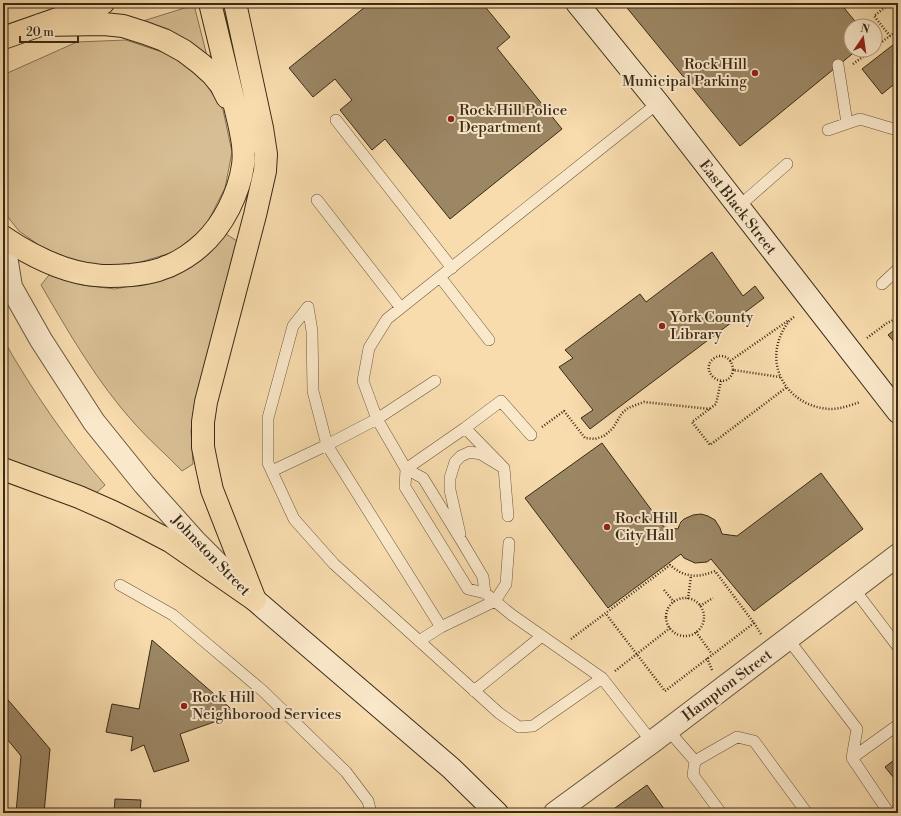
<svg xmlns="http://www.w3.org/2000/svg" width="901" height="816" font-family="'Libre Bodoni',serif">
<rect width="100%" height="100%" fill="#f8dcad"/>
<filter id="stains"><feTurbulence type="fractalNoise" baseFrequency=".005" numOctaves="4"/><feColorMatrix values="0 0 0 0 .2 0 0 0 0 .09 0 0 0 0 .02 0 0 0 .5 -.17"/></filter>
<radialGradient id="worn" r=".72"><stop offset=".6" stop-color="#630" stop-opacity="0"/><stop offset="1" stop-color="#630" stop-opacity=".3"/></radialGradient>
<!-- green -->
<path fill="#d8be94" stroke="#887456" d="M194,5L207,56L171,32L143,21Z
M126,40L171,55L204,81L223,110L232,152L225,188L205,227L174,252L137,263L103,266L70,259L40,246L19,231L3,211V75L77,42Z
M226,234L237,241L195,401L191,431L193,464L182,471C167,455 149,440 135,424C97,382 69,333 41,285L49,275L82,285L115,289L155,281Z
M3,339C32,390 66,440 105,485L95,494L3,459Z"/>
<!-- building -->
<path fill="#9c8765" stroke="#392a17" d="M370,3H482L510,37L497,48L562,129L450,219L385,139L372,150L340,110L352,100L335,79L313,97L289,68Z
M623,3H840L859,26H851V50H857L740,146Z
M898,41V81L882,94L862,69Z
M712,252L743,296L755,286L764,298L590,429L581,418L593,410L559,367L573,358L565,350L640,294L646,302Z
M898,327V346L888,335Z
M602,443L664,527L678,529L680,523L684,519L693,515L701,514L708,516L715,520L720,528L722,534L737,536L821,473L863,529L754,611L711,559L707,562L695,563L684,558L681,554L608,608L525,498Z
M152,640L237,714L180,734L189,761L154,772L144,745L131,751L133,737L106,732L112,704L139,709Z
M3,694L50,749L44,813H16L21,756L3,734Z
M898,757V783L885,767Z
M647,785L667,813H608Z
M115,799L141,800L140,813H114Z"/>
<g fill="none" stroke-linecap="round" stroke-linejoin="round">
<defs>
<path id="service" d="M838,65L847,123
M336,120L452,268
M828,130L860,119L897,130
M317,200L401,308
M738,207L787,164
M440,277L489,340
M882,284L898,269
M465,428L504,468L508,516
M406,469L465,428L501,401L531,435
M406,469L423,478L461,540L483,577L485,593
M272,471L327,445L377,419L435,381
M460,534L450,490V478L455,462L461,456L470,452L481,454L504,468
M509,543L506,584L495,601L441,627L327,445L313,391L312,331L308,307L293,326L268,418V463L294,519L334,564L499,713L519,727L533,726L602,678
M120,585L173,615L263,691L346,772L368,801L371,813
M854,589L898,647
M788,639L857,729L852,758L889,813
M419,641L441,627
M474,691L542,636
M668,730L695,761L693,775L721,813
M652,742L602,678L512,615L485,593L468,589L405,487L406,469L377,419L363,381L369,348L387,319L658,103
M852,758L898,725
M695,761L737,737L754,741L807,813"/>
<path id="minor" d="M555,813L652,742L898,555"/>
<path id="tertiary" d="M3,237L11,287L41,340L94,422L144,484L195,541L230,576"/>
<path id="secondary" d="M577,3L658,103L898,412
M255,600L451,768L497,813"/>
<path id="primary" d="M235,3L262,128L266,154L265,171L255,215L206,402L203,422V447L207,467L212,490L255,600
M40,25L104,24L123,26L145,33L164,40L184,51L201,64L212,74L221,85L227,97
M3,38L103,3
M3,237C30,255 62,272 95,275C107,277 119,276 131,275C140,274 149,273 158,270C162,269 165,267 169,266C196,254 216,234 229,208C236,194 241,180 243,165C245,151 242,137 239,123L210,3
M3,469L79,497L113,512L143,527L170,541L255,600"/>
</defs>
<!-- service casing -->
<use href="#service" stroke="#69563c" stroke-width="12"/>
<!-- minor casing -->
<use href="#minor" stroke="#69563c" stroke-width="24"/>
<!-- tertiary casing -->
<use href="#tertiary" stroke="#69563c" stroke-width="24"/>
<!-- secondary casing -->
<use href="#secondary" stroke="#392a17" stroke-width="24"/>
<!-- primary casing -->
<use href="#primary" stroke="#392a17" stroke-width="24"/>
<!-- path -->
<path stroke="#392a17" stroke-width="2.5" stroke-dasharray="1 2" stroke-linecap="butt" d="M890,36L874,16L888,5L895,7L898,10
M875,47L898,30
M853,64L872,50
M794,317C788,321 783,329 780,337C766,373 793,408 831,409C841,409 851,405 860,402
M867,338L887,323L898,318
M730,361L789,320
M733,370C733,372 732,375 731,376C722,389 702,373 711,361C713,359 717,356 719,356C728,355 733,363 733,370L780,377
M721,381L716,404L692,422L710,445L787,387
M542,427L564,411L585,438L595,439L604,436L613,428L622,413L628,408L644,402L710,409
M664,590L674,602
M666 617a19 19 0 1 1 38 0a19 19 0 1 1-38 0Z
M688,599L691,576
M700,606L713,598
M754,623L761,634
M696,632L712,654
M571,639L670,565C685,578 698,578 715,571L754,623L665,691L606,614
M707,658L712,670
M615,671L670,628"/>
<!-- service -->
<use href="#service" stroke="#fae8ca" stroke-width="11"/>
<!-- minor -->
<use href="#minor" stroke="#fae8ca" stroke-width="22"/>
<!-- tertiary -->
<use href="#tertiary" stroke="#fae8ca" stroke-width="22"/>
<!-- secondary -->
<use href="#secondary" stroke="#fae8ca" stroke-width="22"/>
<!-- primary -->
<use href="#primary" stroke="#f8dcad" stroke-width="22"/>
</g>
<!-- markers -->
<g fill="#8f2418" stroke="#fae8ca" stroke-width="1.5">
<circle cx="755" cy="73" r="4"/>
<circle cx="451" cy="119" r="4"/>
<circle cx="662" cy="326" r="4"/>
<circle cx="607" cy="527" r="4"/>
<circle cx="184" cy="706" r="4"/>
</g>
<g text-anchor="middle" stroke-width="4" stroke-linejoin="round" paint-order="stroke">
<!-- poi labels -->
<g font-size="15" fill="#392a17" stroke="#fae8ca" text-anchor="start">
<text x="747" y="69" text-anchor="end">Rock Hill<tspan x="747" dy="17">Municipal Parking</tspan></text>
<text x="459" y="115">Rock Hill Police<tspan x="459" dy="17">Department</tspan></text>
<text x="670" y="322">York County<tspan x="670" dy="17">Library</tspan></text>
<text x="615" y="523">Rock Hill<tspan x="615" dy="17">City Hall</tspan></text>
<text x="192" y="702">Rock Hill<tspan x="192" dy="17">Neighborood Services</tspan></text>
</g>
<!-- street labels -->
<g font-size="15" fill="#392a17" stroke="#fae8ca">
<text transform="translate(738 207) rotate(52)" y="5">East Black Street</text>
<text transform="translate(211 555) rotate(46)" y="5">Johnston Street</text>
<text transform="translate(727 685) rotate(-37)" y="5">Hampton Street</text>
</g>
</g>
<!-- margin -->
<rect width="901" height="816" fill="none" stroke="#f8dcad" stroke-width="16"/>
<rect x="4" y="4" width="893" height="808" fill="none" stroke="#392a17" stroke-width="2"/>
<rect x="8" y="8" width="885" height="800" fill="none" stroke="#392a17"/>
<!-- north arrow -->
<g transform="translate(863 38) rotate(13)"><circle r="19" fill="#fae8ca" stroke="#ad9c82"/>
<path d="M0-3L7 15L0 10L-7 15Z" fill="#8f2418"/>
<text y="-6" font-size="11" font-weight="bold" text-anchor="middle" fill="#392a17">N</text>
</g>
<!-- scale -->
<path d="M20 36v6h58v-6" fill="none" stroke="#392a17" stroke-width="2"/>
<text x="26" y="36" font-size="12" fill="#392a17" stroke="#fae8ca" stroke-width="3" paint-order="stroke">20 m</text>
<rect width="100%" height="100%" filter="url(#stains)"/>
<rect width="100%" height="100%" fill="url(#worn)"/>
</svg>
